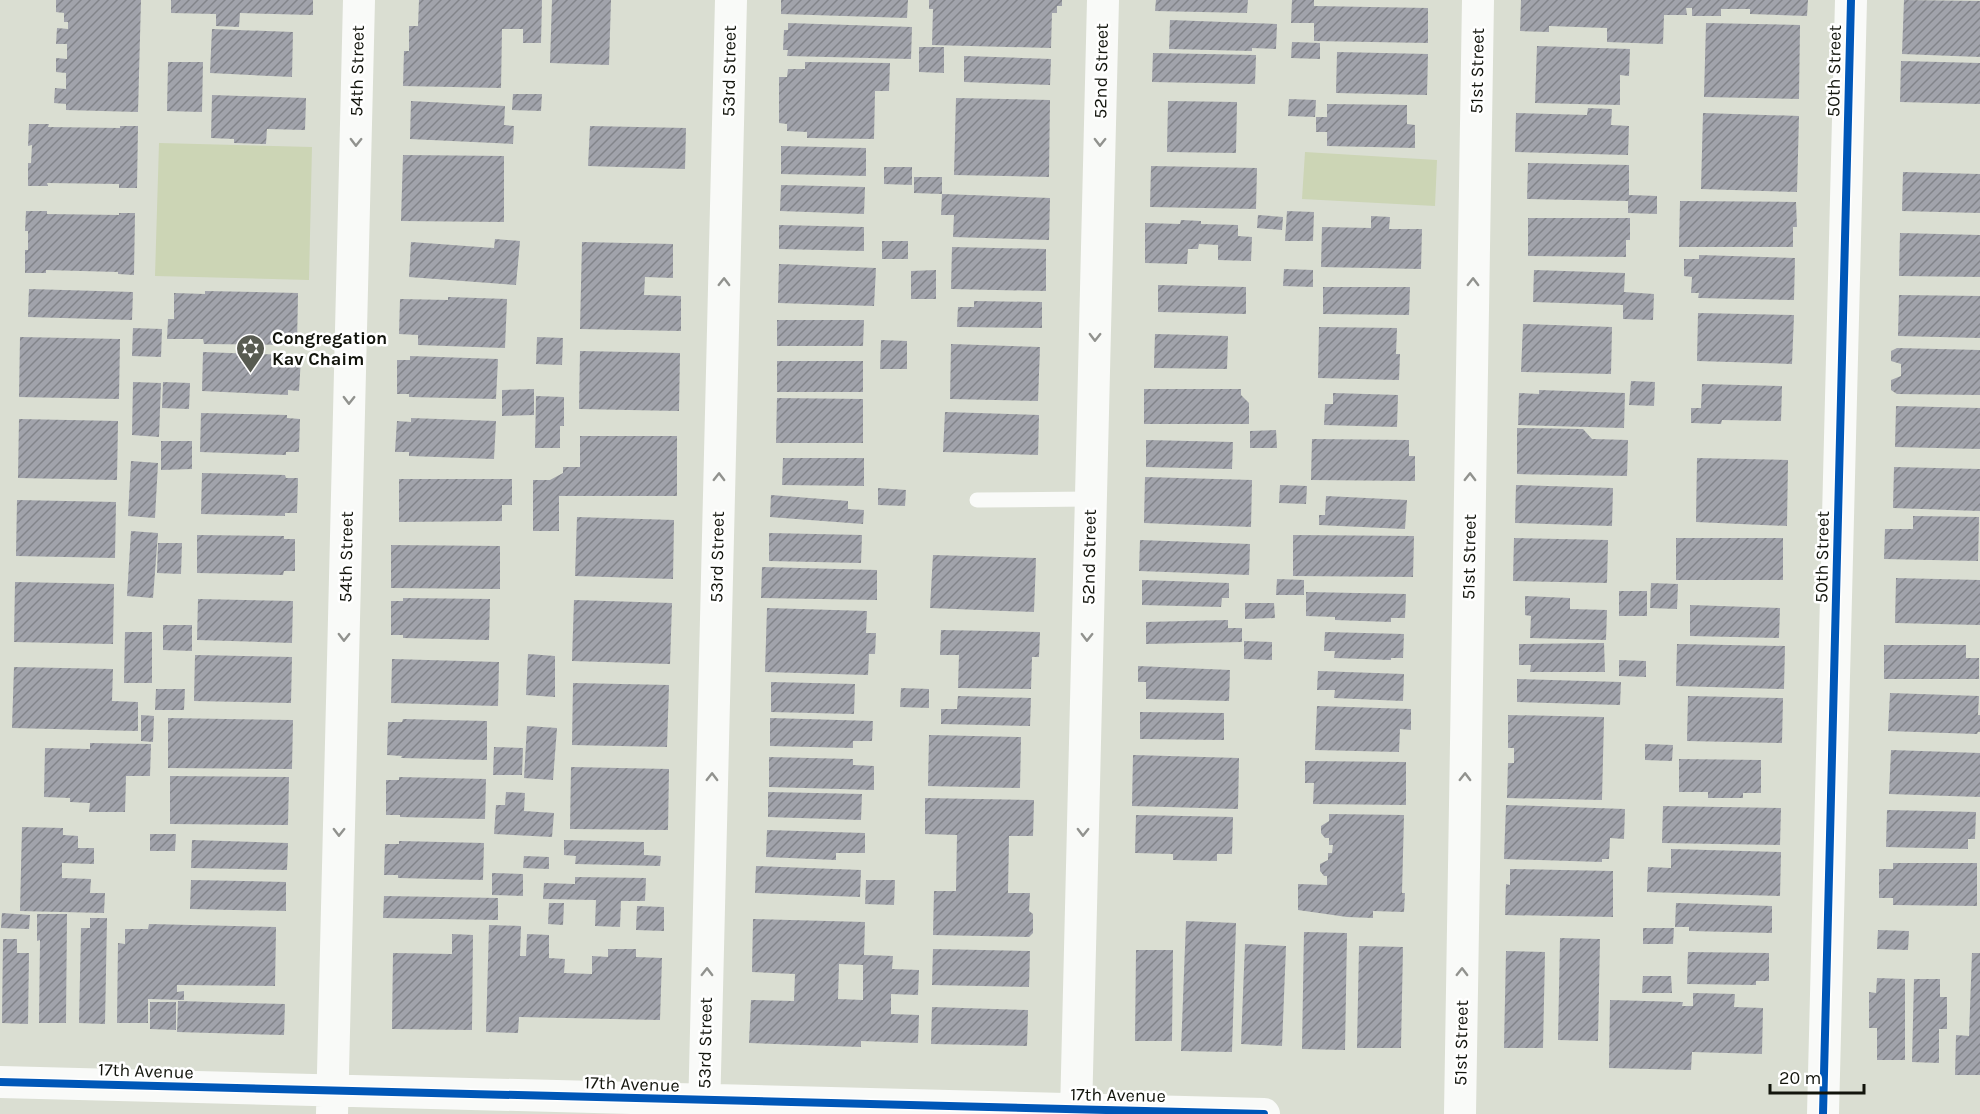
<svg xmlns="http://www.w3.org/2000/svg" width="1980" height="1114" font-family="Karla,sans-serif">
<defs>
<pattern id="building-hatch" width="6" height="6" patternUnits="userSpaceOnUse" patternTransform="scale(1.5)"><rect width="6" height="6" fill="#a1a3ab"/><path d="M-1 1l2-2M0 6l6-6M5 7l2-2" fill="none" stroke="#82848a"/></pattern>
</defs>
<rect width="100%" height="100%" fill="#daded2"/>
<!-- green -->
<path fill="#ccd5b5" d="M159,143L312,147L309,280L155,276Z
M1305,152L1437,160L1435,206L1302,199Z"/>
<!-- building -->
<path fill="url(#building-hatch)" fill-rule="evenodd" d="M56,0H141L138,112L66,110V104L54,103L55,88L66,89V73L56,72V58L67,59V44H56L57,28L68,29V22H64V13L56,12Z
M171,0H313V15L240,13L239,27L216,26V14L171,13Z
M419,0H542L541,43H523V29H502L501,88L403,86L404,51H409V26H418Z
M552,0H611L609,65L550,63Z
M781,0H908L907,18L781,14Z
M929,0H1062V6H1057V13H1052L1051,48L932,45L933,9H929Z
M1156,0H1248L1247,13L1155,11Z
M1292,0H1314V6L1428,8V43L1314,41V23H1291Z
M1521,0H1808L1807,16L1750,14V9H1721V16H1692V8H1686L1687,15H1664L1663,44L1607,42V28L1549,26V32L1520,31Z
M1904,0L1980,1V57L1902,54Z
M1170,20L1277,24L1276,49L1252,48V51L1169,49Z
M788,23L912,27L911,59L787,56L788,50H783L784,30H788Z
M1706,23L1800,25L1799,99L1704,97Z
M212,29L293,32L292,77L210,73Z
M1292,42L1320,43V59L1291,58Z
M1537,46L1630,49L1629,76L1620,75V105L1535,103Z
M919,47H944V73L919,72Z
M1337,52L1428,54L1427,95L1336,93Z
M1153,53L1256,55L1255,84L1152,82Z
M964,56L1051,59L1050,85L964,82Z
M1901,61L1980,63V104L1900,102Z
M168,62H203L202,112L167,111Z
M805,62L890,63L889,91H875L874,139L807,138V132L787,131V124L779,123V77H787L788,69H805Z
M513,94H542L541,111L512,110Z
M212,95L306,98L305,130L267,129L266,144L234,143V139L211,138Z
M956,98L1050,100L1049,177L954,175Z
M1289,99L1316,100L1315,117L1288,116Z
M411,101L505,106L504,125L514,126L513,144L410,139Z
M1168,101L1237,102L1236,153L1167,152Z
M1327,104L1407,105V124L1415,125V148L1327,146V132H1316V117H1327Z
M1588,108L1612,109L1611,125L1629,126L1628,155L1515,152L1516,113L1587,115Z
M1703,113L1799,116L1797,192L1701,189Z
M29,124H49L48,127L120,128V126H138L137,188H119V184L47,183L48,186H28V163H31L32,145L28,146Z
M590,126L686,128L685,169L588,166Z
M781,146L866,148V176L781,174Z
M403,155L504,156V222L401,221Z
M1528,163L1629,165V195L1657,196V214L1628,213V201L1527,199Z
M1151,166L1257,168L1256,209L1150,207Z
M884,167H912V185L884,184Z
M1903,172L1980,174V213L1902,211Z
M914,177H942V194L914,193Z
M781,185L865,187L864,214L780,211Z
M942,194L1050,198L1049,240L953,237L954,215H941Z
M1680,201L1796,202L1797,227H1793V247H1679Z
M26,211H47V214L119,215V213H135L134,275L118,274V272L46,270V273H25V250H28V231H25Z
M1287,211L1314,212L1313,241H1285Z
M1258,215L1283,217L1282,230L1257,228Z
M1371,216L1390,217L1389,229H1422L1421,269L1321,267L1322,227L1371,228Z
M1528,218H1630V240H1626V257L1528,256Z
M1181,220L1201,221V224L1238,225V236L1252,237L1251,261L1218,260V245L1199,244L1198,249H1188L1187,264L1145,263V223L1180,224Z
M779,225L864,227V251L779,249Z
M1900,233L1980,235V277L1899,276Z
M495,239L520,241L516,285L409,277L411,242L494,248Z
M882,241H908V259H882Z
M582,242L673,244V278L645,277L644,295L681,296V331L580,329Z
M952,247L1046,249V291L951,289Z
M1699,255L1795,258L1794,300L1698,298L1699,293H1691L1692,277L1684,276V259H1699Z
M779,264L876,268L874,306L778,303Z
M1284,269L1313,270V287L1283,286Z
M936,270V299H911V271Z
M1534,270L1625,273L1624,292L1654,294L1653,320L1623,319V305L1533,302Z
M1158,285L1246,287V314L1158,312Z
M1323,287H1410L1409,315L1323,314Z
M29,289L133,292L132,320L28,317Z
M205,291L298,293L297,345L204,344L203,339H167L168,319H174V293L205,294Z
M1899,295L1980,296V338L1898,336Z
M448,297L507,299L505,348L418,345V335L399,334L400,299L448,300Z
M974,301L1042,302V328L957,327L958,307H974Z
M1698,313L1794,315L1792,364L1697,361Z
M777,320H864L863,346H777Z
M1523,324L1612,327L1611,374L1521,372Z
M1319,327L1397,328L1396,354H1400L1399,380L1318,378Z
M133,328L162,329L161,357L132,356Z
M1155,334L1228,336L1227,369L1154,368Z
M20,337L120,339L119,399L19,397Z
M537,337L563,338L562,365L536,364Z
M881,340L907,341V369H880Z
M951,344L1040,347L1038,401L950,399Z
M1897,348L1980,350V395L1897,394L1891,390V380L1901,376V364L1891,361V351Z
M580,351L680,353L679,411L579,409Z
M203,352L287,355V357L301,358L299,391L288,390V395L202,391Z
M410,356L498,359L496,399L409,397V394H397V360H410Z
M777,361H863V392H777Z
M1631,381L1655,382L1654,406L1629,405Z
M133,382L161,383L159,437L132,435Z
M163,382L190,383L189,409L162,408Z
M1702,384L1782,386L1781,421L1722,420L1721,424L1691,423V408H1701Z
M534,389V415L502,416V390Z
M1144,389H1241V395L1249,403V424H1144Z
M1539,390L1625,393L1624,428L1518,425L1519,393L1539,394Z
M1333,393L1398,395L1397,427L1324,425L1325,404H1333Z
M536,396L564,397V426H560V448H535Z
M777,398L863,399V443H776Z
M1896,406L1980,408V449L1895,447Z
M945,412L1039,415L1038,455L943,452Z
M201,413L287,415V418L300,419L299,452H286V455L200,452Z
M411,418L496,421L494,459L409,456V452H395L397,421L411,422Z
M19,419L118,421L117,480L18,478Z
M1517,428L1583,429L1592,439L1628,440L1627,476L1517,474Z
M1276,430L1277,448H1250V431Z
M580,436H677V496H559V531H533V480H550L563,473V467H580Z
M1312,439L1409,440V456H1415V481L1311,480Z
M1146,440L1233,442L1232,469L1146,467Z
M161,441H192V469L161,470Z
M783,458H864V486L782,485Z
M1697,458L1788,460L1787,526L1696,522Z
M131,461L158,463L155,518L128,516Z
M1894,467L1980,469V511L1893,508Z
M202,473L285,475L286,478H298L297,513H285V516L201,514Z
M1145,477L1252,480L1251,527L1144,523Z
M399,479H512V505H502V521L399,522Z
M1280,485L1307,486L1306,504L1279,503Z
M1516,485L1613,488L1612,526L1515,523Z
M878,488L906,490L905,506L878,505Z
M771,495L848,501V509L864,510L863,524L770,517Z
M1326,496L1407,500L1405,529L1319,525V515H1325Z
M17,500L116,502L115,558L16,556Z
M1913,516L1979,517L1978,561L1884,559L1885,529H1913Z
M577,517L674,520L673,579L575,576Z
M131,531L158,533L153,598L127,596Z
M769,533L862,535L861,563L769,561Z
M197,535L284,536V539H295V571H284L283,575L197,573Z
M1293,535L1414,536L1413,577L1293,576Z
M1514,538L1608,540L1607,583L1513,581Z
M1676,538H1783V580H1676Z
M1140,540L1250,544L1249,575L1139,571Z
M158,543H182L181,574L157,573Z
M391,545L500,546V589L391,588Z
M933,555L1036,558L1034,612L930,608Z
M762,567L877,570V600L761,598Z
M1896,578L1980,580V625L1895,623Z
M1277,579L1304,580V595H1276Z
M1142,580L1229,583V598H1222L1221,607L1142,605Z
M15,582L114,584L113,644L14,642Z
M1651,583L1678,584L1677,609L1650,608Z
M1619,591H1647V616H1619Z
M1306,592L1406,594L1405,618H1391V622L1335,620V617L1306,616Z
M1525,596L1570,598V609L1607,610L1606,640L1530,638L1531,616L1525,615Z
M403,598L490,599L489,640L403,638V635H391V601H403Z
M198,599L293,601L292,643L197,640Z
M574,600L672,603L670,664L572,661Z
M1245,603H1274L1275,618L1245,619Z
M1690,605L1780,608L1779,638L1690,636Z
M767,608L867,611L866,633H876L875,654H869L868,675L765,672Z
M1228,620V628H1242V642L1146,644V622Z
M163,625H192V651L163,650Z
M941,630L1040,632L1039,657H1032L1031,689L958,688L959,655H940Z
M125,632H152V683H124Z
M1325,632L1404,634L1403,658H1391V660L1334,658L1335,651H1324Z
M1244,641L1272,642V660L1244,659Z
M1604,643L1605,672H1530L1531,665H1519V644Z
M1677,644L1785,646L1784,689L1676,686Z
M1884,645H1966V658H1979V679H1884Z
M528,654L555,656V697L526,695Z
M195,655L292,657L291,703L194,701Z
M392,659L499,662L498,706L391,703Z
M1619,660L1646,661V677L1619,676Z
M1138,666L1230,670L1229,701L1146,699V682H1138Z
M14,667L113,669L112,701L138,702V731L12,728Z
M1318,671L1404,674L1403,701L1334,698L1335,690H1317Z
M1517,679L1621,682L1620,705L1517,702Z
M771,682L855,684L854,714L771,712Z
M573,683L669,685L667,747L572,745Z
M901,688L929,689V708L900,707Z
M156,689H185L184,710H155Z
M1890,693L1979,696L1978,715H1980V732H1978L1977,734L1888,731Z
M958,696L1031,698L1030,726L941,724V709H957Z
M1688,696L1783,698L1782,743L1687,741Z
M1317,706L1411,709V730L1400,729L1399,752L1315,750Z
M1140,712L1224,713V740L1140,739Z
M141,715L154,716L153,742L141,741Z
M1508,715L1604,717L1602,800L1507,798L1508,763H1514V748H1508Z
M168,718L293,720L292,769L168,768Z
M770,718L873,721L872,741H853V748L770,746Z
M403,719L487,721V760L401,758L402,756L387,755L388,722H402Z
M527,726L557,728L553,780L524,778Z
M929,735L1021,737L1020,788L928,786Z
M90,743L151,744L150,776H126L125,812H89L90,803L70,802V798L44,797L45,748L90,749Z
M1645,744L1673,745L1672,761L1645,760Z
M494,747L523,748L522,775H493Z
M1891,750L1980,753V797L1889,794Z
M1133,755L1239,758L1238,809L1132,806Z
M769,757L853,759V765L874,766V790L769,787Z
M1679,759L1761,760V793H1743V798H1708V792H1679Z
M1305,761L1406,762V805L1313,804L1314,783H1305Z
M571,767L669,769L668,830L570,829Z
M170,776L289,777L288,825L170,824Z
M399,777L486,779L485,819L400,817V815H386V780H399Z
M506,792L525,793L524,811L554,813L552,837L494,834L496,805H505Z
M768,792L862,794L861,820L768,817Z
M925,798L1034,800L1033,836H1009L1008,893H1030L1029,911L1033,914V933L1029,937L933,935L934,891H956L957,835L925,834Z
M1506,805L1625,809L1624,839L1610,838L1609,859H1602V862L1504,859Z
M1663,806L1781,808L1780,845L1662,843Z
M1887,810L1976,812L1975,839H1968V849L1886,847Z
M1329,814L1404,815L1402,893H1405L1404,912L1373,911V918L1347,917L1298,910V884L1327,885V876H1324L1320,871V864L1328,860V853H1332L1333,845H1329V838H1325L1321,833V826L1329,821Z
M1136,815L1233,817L1232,854H1217V861L1173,860V854L1135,853Z
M22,827L63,828V835L78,836V848H94V864L62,863V878L91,879L90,893H105L104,913L20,911Z
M767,830L865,833V853H836V860L766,857Z
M150,834H176L175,851H150Z
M192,840L288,843L287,870L191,868Z
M564,840L644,842V855L661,856L660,866L575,864L576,856L564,855Z
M399,841L484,843L483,880L398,878V875H384L385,844H399Z
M1671,849L1781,852L1780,896L1647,892L1648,867L1671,868Z
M524,856L549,857V869L523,868Z
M1893,863H1977V906L1893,905V898H1879V869H1893Z
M756,866L861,870L860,897L755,893Z
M1510,869L1613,871V917L1505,915L1506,884L1510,885Z
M492,873L523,874V896L492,895Z
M575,877L646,878L645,901H621L620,927L595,926L596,900L543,899L544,883L575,884Z
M191,880L286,882V911L190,909Z
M866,880H895L894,905L865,904Z
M384,896L498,898V920L383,918Z
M549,903H564L563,925L548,924Z
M1676,903L1772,906V933L1689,931V927H1675Z
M637,906L664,907V931L636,930Z
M2,913L30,915L29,929L1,928Z
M37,914H67L66,1023H39L40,940L37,941Z
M90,918H107L105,1024L79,1023L81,928H90Z
M753,919L865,922L864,955L893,956L892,969L919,970L918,995L891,994V1014L919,1015L918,1043L861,1041V1047L749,1043L751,1000L794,1001L795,974L752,972ZM839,964L863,965V1000L838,999Z
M1186,921L1236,923L1232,1052L1181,1051Z
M149,924L276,927L275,986L177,985V992L184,991V1000L148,999V1023H117L118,943L125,944V929H148Z
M489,925L521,926L520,956H526L527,934L549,935V958L565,959L564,973L592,974V956L608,957V949H636V957L662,958L660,1020L519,1017L518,1033L486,1032Z
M1643,928H1674L1673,944H1643Z
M1878,930L1909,931L1908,950L1877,949Z
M1304,932L1347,933L1345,1050L1302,1049Z
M452,934L473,935L472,1030L392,1029L393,953L452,954Z
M1560,938L1600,939L1598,1041L1558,1040Z
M3,939H17V953H29L28,1024L2,1023Z
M1245,944L1286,946L1282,1046L1241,1044Z
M1359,946L1403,947L1401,1048H1357Z
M933,949L1030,951L1029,987L932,985Z
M1136,950H1173L1172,1041H1135Z
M1506,951L1545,952L1543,1048H1504Z
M1688,952L1769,953V981H1756V985L1687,984Z
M1972,953H1980V1075H1955L1956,1035L1969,1036Z
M1643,976H1671L1672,993H1642Z
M1877,978L1905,979V1060H1877V1028H1869V992L1876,993Z
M1914,979H1940V997H1947V1029H1939V1063L1912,1062Z
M1693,993L1735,994L1734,1007L1763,1008L1762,1054L1692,1052L1691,1070L1609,1068L1610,1000L1683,1002L1682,1006H1693Z
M178,1001L285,1004L284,1035L177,1032Z
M150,1002H176V1030L150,1029Z
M932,1007L1028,1010L1027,1046L931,1044Z"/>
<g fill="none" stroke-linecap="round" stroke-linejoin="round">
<!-- service -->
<path stroke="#f9faf8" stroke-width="15" d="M977,500L1091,499"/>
<!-- minor -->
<path stroke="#f9faf8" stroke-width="32" d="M0,1082L1264,1114
M332,1114L359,0
M704,1114L731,0
M1076,1114L1103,0
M1460,1114L1478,0
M1823,1114L1851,0"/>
<defs>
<path id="cycleway" d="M0,1082L1264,1114
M1823,1114L1851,0"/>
</defs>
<!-- cycleway casing -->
<use href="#cycleway" stroke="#fff" stroke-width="11"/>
<!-- cycleway -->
<use href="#cycleway" stroke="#0057b8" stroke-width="8"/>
</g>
<!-- one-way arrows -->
<defs><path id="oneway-chevron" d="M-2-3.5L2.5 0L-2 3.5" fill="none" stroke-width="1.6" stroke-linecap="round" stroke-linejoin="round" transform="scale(1.5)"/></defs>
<g stroke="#91928e">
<use href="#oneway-chevron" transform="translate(356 142) rotate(91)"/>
<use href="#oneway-chevron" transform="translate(1100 142) rotate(91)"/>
<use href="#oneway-chevron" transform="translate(724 282) rotate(-89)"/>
<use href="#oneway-chevron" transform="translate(1473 282) rotate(-89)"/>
<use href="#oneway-chevron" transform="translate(1095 337) rotate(91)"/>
<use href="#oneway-chevron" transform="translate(349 400) rotate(91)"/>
<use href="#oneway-chevron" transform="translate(719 477) rotate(-89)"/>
<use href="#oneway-chevron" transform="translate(1470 477) rotate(-89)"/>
<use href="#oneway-chevron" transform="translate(344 637) rotate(91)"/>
<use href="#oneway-chevron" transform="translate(1087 637) rotate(91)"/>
<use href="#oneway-chevron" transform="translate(712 777) rotate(-89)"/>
<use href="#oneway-chevron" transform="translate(1465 777) rotate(-89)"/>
<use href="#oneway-chevron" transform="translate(339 832) rotate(91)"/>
<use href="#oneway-chevron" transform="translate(1083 832) rotate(91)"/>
<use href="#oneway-chevron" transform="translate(707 972) rotate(-89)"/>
<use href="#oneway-chevron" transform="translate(1462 972) rotate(-89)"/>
</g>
<!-- icons -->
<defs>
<symbol id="synagogue-pin" viewBox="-11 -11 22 30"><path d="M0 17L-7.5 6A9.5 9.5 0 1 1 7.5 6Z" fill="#585b51" stroke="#fff"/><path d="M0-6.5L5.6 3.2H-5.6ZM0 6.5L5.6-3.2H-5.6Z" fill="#fff"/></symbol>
</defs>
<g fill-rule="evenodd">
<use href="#synagogue-pin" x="234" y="332" width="33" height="45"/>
</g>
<g text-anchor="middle" stroke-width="5" stroke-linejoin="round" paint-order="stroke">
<!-- street labels -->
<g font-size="18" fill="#12140c" stroke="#fff">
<text transform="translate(357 71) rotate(-89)" y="6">54th Street</text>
<text transform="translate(729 71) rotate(-89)" y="6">53rd Street</text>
<text transform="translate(1101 71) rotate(-89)" y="6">52nd Street</text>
<text transform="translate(1477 71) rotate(-89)" y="6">51st Street</text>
<text transform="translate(1834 71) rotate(-89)" y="6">50th Street</text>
<text transform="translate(346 557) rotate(-89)" y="6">54th Street</text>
<text transform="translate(717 557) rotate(-89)" y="6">53rd Street</text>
<text transform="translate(1089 557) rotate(-89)" y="6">52nd Street</text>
<text transform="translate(1469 557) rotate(-89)" y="6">51st Street</text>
<text transform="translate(1822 557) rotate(-89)" y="6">50th Street</text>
<text transform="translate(705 1043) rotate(-89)" y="6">53rd Street</text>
<text transform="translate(1461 1043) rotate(-89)" y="6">51st Street</text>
<text transform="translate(146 1071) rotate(2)" y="6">17th Avenue</text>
<text transform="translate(632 1084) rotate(2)" y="6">17th Avenue</text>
<text transform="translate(1118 1095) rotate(1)" y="6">17th Avenue</text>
</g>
<!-- poi labels -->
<g font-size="18" font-weight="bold" fill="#12140c" stroke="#fff" text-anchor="start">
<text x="272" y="344">Congregation<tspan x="272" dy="21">Kav Chaim</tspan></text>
</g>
</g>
<!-- scale -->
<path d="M1770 1084v9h94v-9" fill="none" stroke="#12140c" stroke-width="3"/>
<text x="1779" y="1084" font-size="18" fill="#12140c" stroke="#ffffff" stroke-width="4.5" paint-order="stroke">20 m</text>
</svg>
